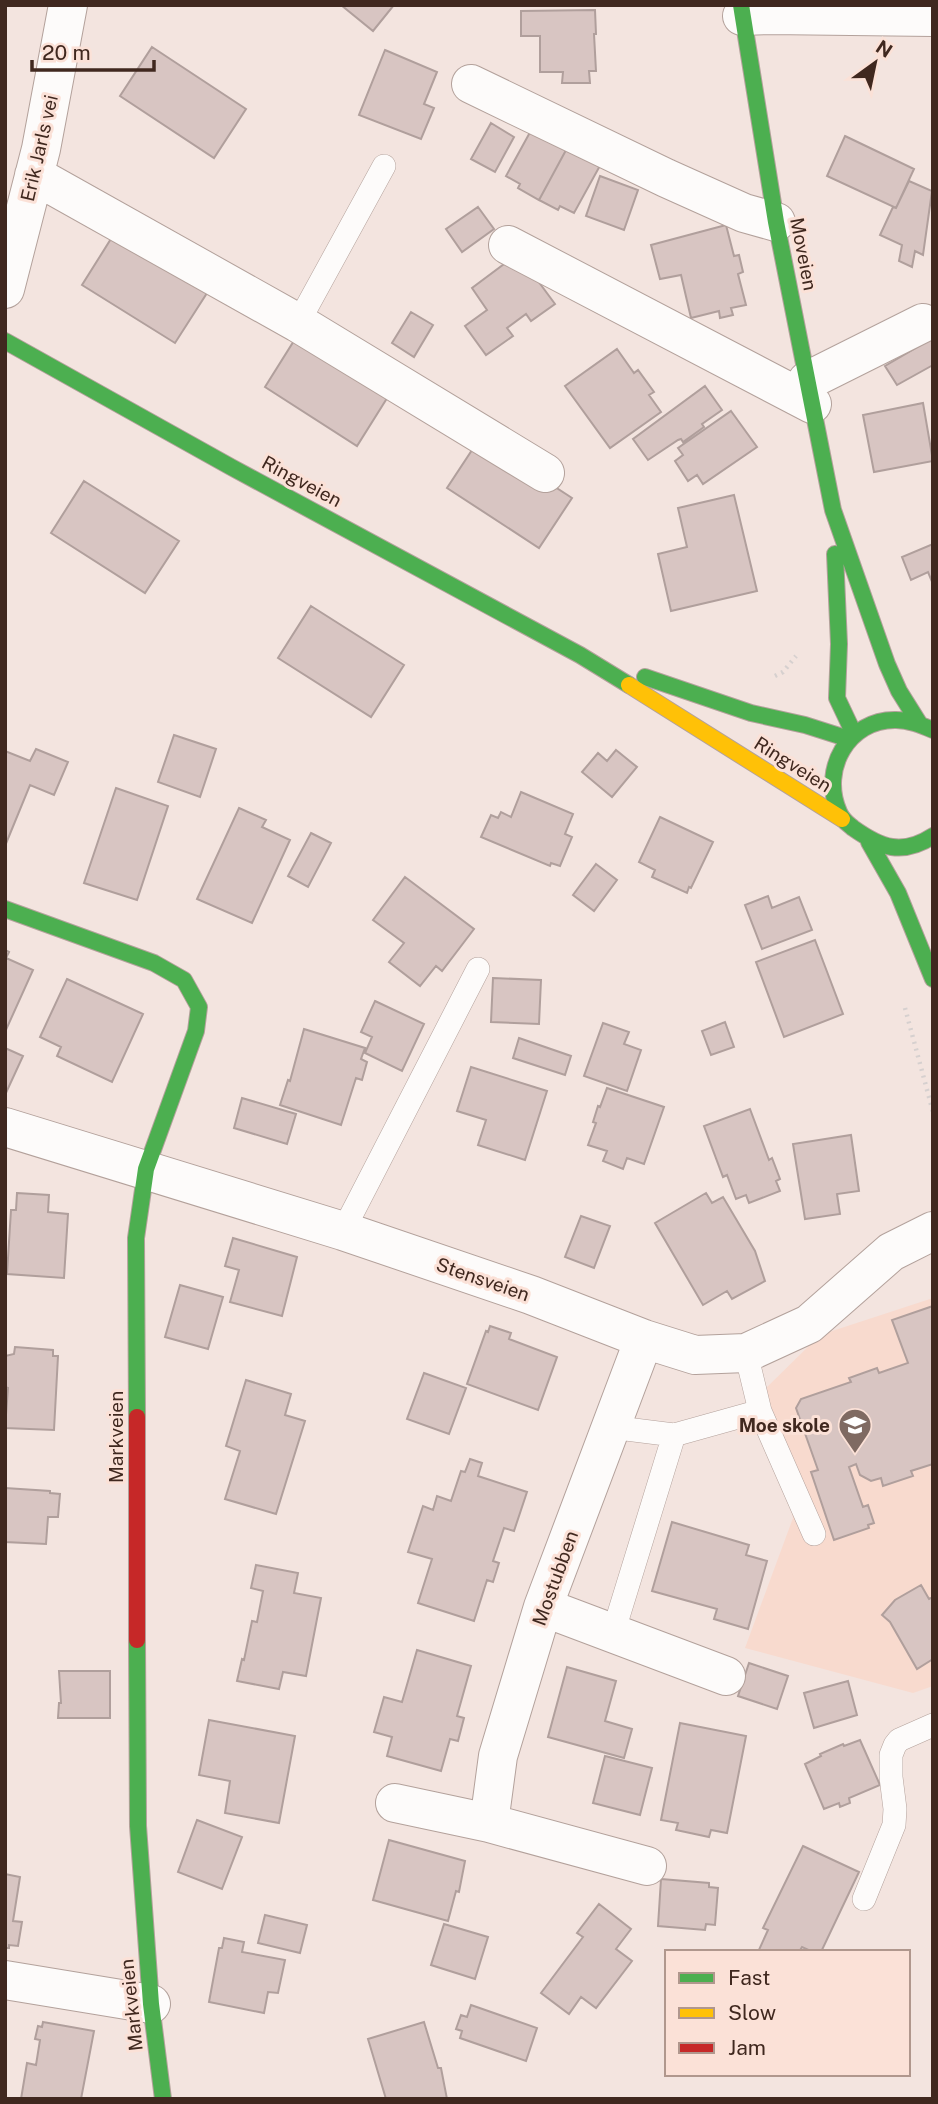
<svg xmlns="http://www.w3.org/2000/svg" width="938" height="2104" font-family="'Public Sans',sans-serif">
<rect width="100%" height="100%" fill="#f3e4df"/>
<!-- built -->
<path fill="#f8dace" d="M933,1298V1686L913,1693L745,1648L793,1518L763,1391L820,1335Z"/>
<!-- building -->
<path fill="#d8c5c2" stroke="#b09f9c" stroke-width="2" d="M341,5H394L373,31Z
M595,10L596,34H594L596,71H589L590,83H562L563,72H540V36H521V11Z
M152,47L246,109L214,158L120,96Z
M385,50L437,72L424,104L434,108L421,139L359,115Z
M491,123L514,137L495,172L471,159Z
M534,125L572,139L539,200L518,188L520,184L506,176Z
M845,136L914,169L896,208L827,176Z
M572,139L602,162L574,213L560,206L558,210L539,200Z
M600,176L638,190L624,230L586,216Z
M909,181L932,191L923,255L915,251L912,267L899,261L902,245L880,235L893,207L896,208Z
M478,207L494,229L462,252L446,229Z
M726,225L734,256L739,255L743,272L738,274L746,305L731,308L733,315L720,318L719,311L691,318L681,275L660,279L651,245Z
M114,234L207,293L175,343L82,285Z
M518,254L555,304L531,321L526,314L507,328L513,336L486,355L465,326L487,310L472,288L504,264L498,256Z
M411,312L433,325L414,357L392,343Z
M297,336L389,395L357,446L265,387Z
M933,338V365L897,385L885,366Z
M617,349L634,373L638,370L654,392L649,395L661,412L610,448L565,386Z
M705,386L722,410L702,424L704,427L683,442L681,439L678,440L648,460L633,439Z
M923,403L933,461L874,472L863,415Z
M731,411L757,447L703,484L697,475L688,481L675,461L683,455L678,448Z
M480,438L572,498L539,548L447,488Z
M84,481L179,541L145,593L51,533Z
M734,495L757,591L671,611L658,554L687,547L678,508Z
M933,544V584L928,572L911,580L902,557Z
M311,606L404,665L371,717L278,658Z
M174,735L216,749L200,797L158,782Z
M36,749L68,762L54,795L30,785L5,846V751L30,761Z
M616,750L637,767L612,797L582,772L598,753L607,761Z
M116,788L168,806L137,900L84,883Z
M521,792L573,814L565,834L572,837L560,866L551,863L550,866L481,837L491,815L498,818L501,812L511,817Z
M239,808L266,820L262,827L290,840L252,923L197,899Z
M660,817L713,842L691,888L689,887L687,893L652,877L655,870L639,862Z
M311,833L331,843L308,887L288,876Z
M596,864L617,880L594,911L573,895Z
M405,877L474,929L442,971L436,966L420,986L389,962L404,943L373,920Z
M768,896L772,908L799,897L812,930L762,949L745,905Z
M815,940L843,1014L784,1037L756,962Z
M5,950L9,952L6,958L33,970L5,1032Z
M493,978L541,980L539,1024L491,1022Z
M67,979L143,1014L112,1082L57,1056L61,1047L40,1037Z
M375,1001L424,1024L402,1071L365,1053L372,1037L361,1032Z
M725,1022L734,1047L711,1055L702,1031Z
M603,1023L629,1032L624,1044L641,1050L627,1091L584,1076Z
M304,1029L365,1048L361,1059L367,1062L362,1080L356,1078L341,1125L280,1105L288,1080L290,1081Z
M519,1038L571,1056L565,1075L513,1058Z
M5,1048L23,1056L5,1095Z
M471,1067L547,1091L525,1160L478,1145L486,1120L457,1111Z
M607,1088L664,1107L644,1164L627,1158L623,1169L603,1161L607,1151L588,1145L596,1123L593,1122L598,1106L600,1107Z
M242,1098L296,1114L287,1144L234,1128Z
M750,1109L769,1160L772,1158L780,1179L776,1181L780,1191L749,1203L746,1195L736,1199L727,1175L723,1177L704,1126Z
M851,1135L859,1191L837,1194L840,1214L805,1219L793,1144Z
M17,1193L49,1195L48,1212L68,1214L64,1278L7,1274L11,1210H16Z
M706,1193L712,1203L723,1197L755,1251L765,1281L732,1299L727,1291L703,1305L655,1223Z
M581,1216L610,1226L594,1268L565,1257Z
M233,1238L297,1257L282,1316L230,1302L239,1270L225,1266Z
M180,1285L223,1297L208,1349L165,1337Z
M933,1306V1464L911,1471L913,1476L883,1486L881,1478L871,1481L860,1475L856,1464L849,1467L863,1507L868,1505L874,1523L868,1525L869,1528L834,1540L811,1472L818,1470L796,1408L801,1399L851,1382L849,1378L877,1368L879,1373L908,1363L892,1320Z
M490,1326L511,1333L509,1339L557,1357L538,1410L467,1384L486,1331L488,1332Z
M15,1347L53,1350V1356H58L54,1430L5,1428L8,1388L5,1387V1356L14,1354Z
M424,1373L466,1388L449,1434L407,1419Z
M246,1380L291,1394L285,1415L305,1421L276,1514L225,1499L240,1451L226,1446Z
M470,1459L482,1463L478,1476L527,1492L514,1531L504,1528L493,1561L499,1563L493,1582L487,1580L474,1621L418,1603L432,1559L408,1552L423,1506L433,1510L437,1496L451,1501L461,1471L465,1472Z
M5,1488L50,1491V1493L60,1494L58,1517H48L46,1544L5,1542Z
M672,1522L749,1545L746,1555L767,1561L748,1629L714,1619L717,1609L652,1591Z
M256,1565L298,1573L294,1593L321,1598L306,1676L283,1672L279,1689L237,1681L242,1659L244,1660L252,1621L257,1622L263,1591L251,1588Z
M921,1585L929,1599L933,1597V1659L917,1669L890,1622L882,1615L895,1600Z
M417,1650L471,1666L457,1716L464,1718L458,1741L450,1739L441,1771L387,1756L392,1737L374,1732L384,1697L402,1702Z
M749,1663L788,1676L777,1709L738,1696Z
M567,1667L616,1681L605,1721L632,1729L624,1758L548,1737Z
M59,1671H110V1718H58L59,1703H61Z
M848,1681L857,1715L814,1728L804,1693Z
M209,1720L295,1736L279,1823L225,1813L230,1781L199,1775Z
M680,1723L746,1736L727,1833L711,1830L709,1837L676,1830L678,1823L661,1820Z
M860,1740L880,1785L849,1798L850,1803L840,1807L839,1803L824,1809L805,1764L821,1756L820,1754L843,1744L844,1746Z
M605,1756L652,1768L640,1815L593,1803Z
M197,1820L242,1837L222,1889L178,1872Z
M389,1840L465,1861L459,1892L456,1891L448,1921L373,1900Z
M803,1846L859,1872L821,1952H813L802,1947L799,1952H758L768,1930L763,1928Z
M5,1874L20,1877L13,1921L22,1922L18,1946L9,1945V1948H5Z
M661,1879L709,1883V1887L718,1888L715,1925L706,1924L705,1930L658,1926Z
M599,1904L631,1929L616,1949L632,1961L596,2008L581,1997L569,2014L541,1993L583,1937L577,1933Z
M265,1915L307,1925L300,1953L258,1943Z
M444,1924L488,1937L475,1979L431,1965Z
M224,1938L244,1942L242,1952L285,1960L278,1993L268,1992L264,2013L209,2002L219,1948H222Z
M471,2005L537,2028L526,2061L460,2038L462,2031L456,2029L461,2015L467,2017Z
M43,2022L94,2031L81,2099H21L27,2063L36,2065L40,2040L35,2039L38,2026L42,2027Z
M424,2022L438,2068H441L447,2099H386L368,2039Z"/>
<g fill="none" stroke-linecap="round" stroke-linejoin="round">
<defs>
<path id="lane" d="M298,323L384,166
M343,1231L478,969
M746,1353L760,1411L814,1534
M610,1427L674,1435L760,1411
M613,1633L674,1435
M864,1899L894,1825L895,1809L891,1777V1755L895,1745L899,1740L933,1725"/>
<path id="street" d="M742,16L770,15L933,17
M471,84L666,178L744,213L776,222
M34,175L298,323L545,473
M508,245L812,404
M5,289L41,149L68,5
M807,381L923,323
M5,1127L343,1231L531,1295L644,1339L695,1355L746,1353L809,1324L891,1252L933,1231
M543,1607L726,1676
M395,1803L489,1823L647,1866
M489,1823L498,1756L543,1607L644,1339
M5,1980L151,2004"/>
<path id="fast" d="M741,5L776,222L833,510L887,664L899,691L919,723
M5,341L231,467L580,655L629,685
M835,554L839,644L837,698L854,734
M645,677L751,713L805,725L849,739
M933,730C921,725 909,720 896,720C848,719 820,770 839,812C842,820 847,823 853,828C881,848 902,856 933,836
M869,842L898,893L933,979
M5,909L154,963L184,980L199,1007L196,1031L146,1169L136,1238L137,1417
M137,1640L138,1826L151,2004L163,2099"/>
<path id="slow" d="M629,685L842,819"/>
<path id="jam" d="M137,1417V1640"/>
</defs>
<!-- lane casing -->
<use href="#lane" stroke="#b3a19b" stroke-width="24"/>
<!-- street casing -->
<use href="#street" stroke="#b3a19b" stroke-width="40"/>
<!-- fast casing -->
<use href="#fast" stroke="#b3a19b" stroke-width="18"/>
<!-- slow casing -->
<use href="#slow" stroke="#b3a19b" stroke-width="18"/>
<!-- jam casing -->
<use href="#jam" stroke="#b3a19b" stroke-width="18"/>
<!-- path -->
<path stroke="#d6d0cf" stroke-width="4.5" stroke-dasharray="2 5" stroke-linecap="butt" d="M775,676L783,672L796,656
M905,1008L933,1112"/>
<!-- lane -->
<use href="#lane" stroke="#fdfbfa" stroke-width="23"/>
<!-- street -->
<use href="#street" stroke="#fdfbfa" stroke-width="38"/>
<!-- fast -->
<use href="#fast" stroke="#4caf50" stroke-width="16"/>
<!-- slow -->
<use href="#slow" stroke="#ffc107" stroke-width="16"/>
<!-- jam -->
<use href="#jam" stroke="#c62828" stroke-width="16"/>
</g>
<!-- icons -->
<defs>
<symbol id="school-pin" viewBox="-11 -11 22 30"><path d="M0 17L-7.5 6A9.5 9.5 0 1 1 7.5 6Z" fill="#7f6a62" stroke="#fbe1d7"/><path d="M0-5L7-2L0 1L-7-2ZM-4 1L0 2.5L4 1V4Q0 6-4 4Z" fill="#fff"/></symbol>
</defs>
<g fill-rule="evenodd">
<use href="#school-pin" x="836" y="1406" width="38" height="52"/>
</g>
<g text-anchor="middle" stroke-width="6" stroke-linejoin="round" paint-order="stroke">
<!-- street labels -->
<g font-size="19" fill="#40281f" stroke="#fbe1d7">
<text transform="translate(39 148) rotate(-77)" y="7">Erik Jarls vei</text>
<text transform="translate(804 254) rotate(79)" y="7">Moveien</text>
<text transform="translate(302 481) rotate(28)" y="7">Ringveien</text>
<text transform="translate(793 764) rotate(32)" y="7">Ringveien</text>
<text transform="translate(483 1279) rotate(19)" y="7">Stensveien</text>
<text transform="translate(116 1437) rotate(-90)" y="7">Markveien</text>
<text transform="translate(555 1578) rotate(-70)" y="7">Mostubben</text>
<text transform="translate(131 2005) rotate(-96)" y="7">Markveien</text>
</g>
<!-- poi labels -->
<g font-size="19" font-weight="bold" fill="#40281f" stroke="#fbe1d7" text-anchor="end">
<text x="830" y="1432">Moe skole</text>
</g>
</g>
<!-- border -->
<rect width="938" height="2104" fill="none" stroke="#40281f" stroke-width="14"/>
<!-- legend -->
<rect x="665" y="1950" width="245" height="126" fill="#fbe1d7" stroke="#b0978d" stroke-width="2"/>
<rect x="679" y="1973" width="35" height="10" fill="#4caf50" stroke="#b0978d" stroke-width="2"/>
<text x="728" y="1985" font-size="21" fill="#40281f">Fast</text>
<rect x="679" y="2008" width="35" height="10" fill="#ffc107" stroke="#b0978d" stroke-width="2"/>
<text x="728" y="2020" font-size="21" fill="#40281f">Slow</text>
<rect x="679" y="2043" width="35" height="10" fill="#c62828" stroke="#b0978d" stroke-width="2"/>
<text x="728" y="2055" font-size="21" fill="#40281f">Jam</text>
<!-- north arrow -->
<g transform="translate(875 63) rotate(33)" stroke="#fbe1d7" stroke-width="5" paint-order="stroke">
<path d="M0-5L12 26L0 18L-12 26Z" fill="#40281f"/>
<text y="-10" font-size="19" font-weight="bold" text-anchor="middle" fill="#40281f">N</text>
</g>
<!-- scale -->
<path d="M32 60v10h122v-10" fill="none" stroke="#40281f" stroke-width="3.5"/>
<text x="42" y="60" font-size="21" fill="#40281f" stroke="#fbe1d7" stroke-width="5" paint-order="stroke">20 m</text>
</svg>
